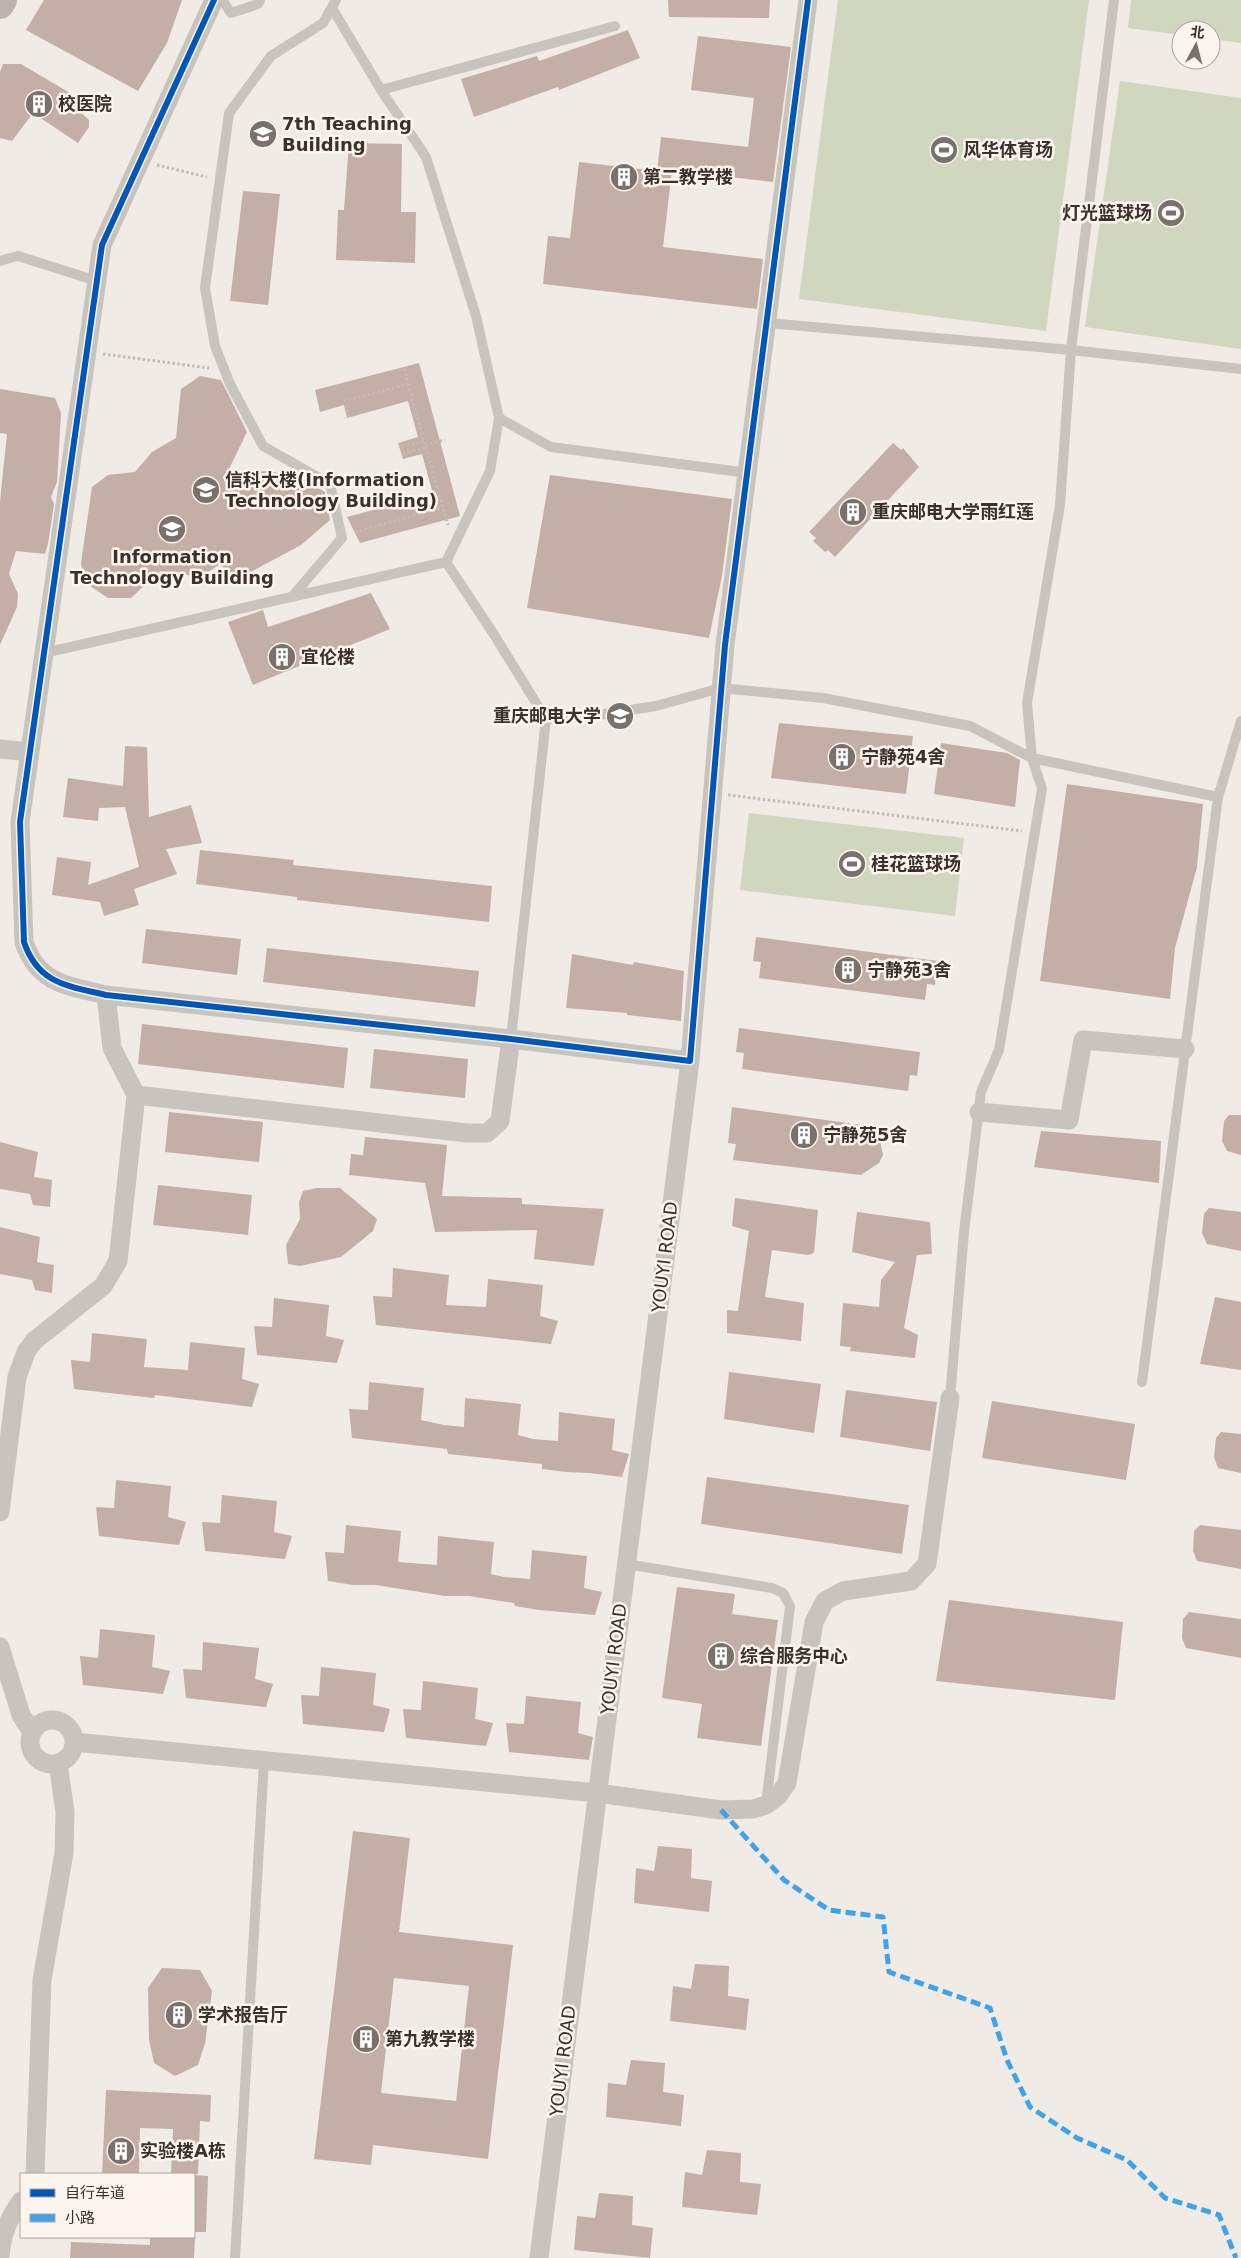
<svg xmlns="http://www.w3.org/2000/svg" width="1241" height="2258" font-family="'DejaVu Sans','Noto Sans SC',sans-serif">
<rect width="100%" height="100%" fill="#f0ebe5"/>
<!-- green -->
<path fill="#d1d6bf" d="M838,0H1089L1046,331L799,299Z
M1131,0H1241V43L1211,39V30H1181V35L1128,28Z
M1120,81L1241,98V349L1085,327Z
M749,813L964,838L955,916L740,890Z"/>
<!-- building -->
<path fill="#c3afa7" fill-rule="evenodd" d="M44,0H182L167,43L138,91L26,30Z
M668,0H770L769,18L669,17Z
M628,30L640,58L559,90L558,87L474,117L461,79L537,56L539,61Z
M698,36L791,47L773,182L672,170L663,247L763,259L757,309L543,284L548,236L570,238L579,162L657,171L661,137L748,147L754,98L691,90Z
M3,64H21L80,99L78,110L89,120V127L78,143L33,113L12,141L0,138V72Z
M349,143L402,144L401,212H416L415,263L336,260L338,210H344Z
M243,191L280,194L268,305L230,301Z
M419,363L460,516L360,543L347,517L433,494L422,454L403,459L398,443L418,437L408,401L347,418L344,405L320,412L315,390Z
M200,376L221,380L247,432L227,473L269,471L302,478L325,492L330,520L301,545L236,580L220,564L201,577L160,571L131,598H108L84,582L81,563L92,487L108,475L135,472L152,452L176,438L181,389Z
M0,389L55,398L61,413L57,482L51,497L54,504L48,544L45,554L16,551L9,574L18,594L17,607L0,645V501L7,434L0,433Z
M893,443L901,450L903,448L919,467L835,557L828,550L825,552L813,541L816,538L809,532Z
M550,475L732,499L722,576L709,638L527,608Z
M371,593L390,629L253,685L228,622L263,610L268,627Z
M779,723L913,736L906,794L771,778Z
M941,743L1007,753L1020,760L1015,807L934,794Z
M125,746L147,747L149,817L191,805L202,843L166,849L177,874L134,889L139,905L104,916L100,902L52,895L57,857L91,862L88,885L139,867L125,807L99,808L98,821L63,817L68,778L123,786Z
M1067,784L1203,804L1197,867L1175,948L1170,999L1040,981Z
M200,850L294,860L293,865L492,886L489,922L297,900V897L196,884Z
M146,929L241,939L237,975L142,963Z
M756,937L938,961L935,985L927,984L925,1000L759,978L761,962L753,961Z
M267,948L479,971L475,1007L263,982Z
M572,954L633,965L634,962L684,971L681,1021L627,1015V1013L566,1008Z
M142,1024L348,1048L344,1088L138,1064Z
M739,1028L920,1052L917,1076L910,1075L908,1091L742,1069L744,1053L736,1052Z
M374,1049L468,1059L465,1098L370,1088Z
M732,1107L877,1127L883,1155L879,1163L861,1175L733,1160L736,1144L728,1143Z
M169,1112L263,1122L259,1162L165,1152Z
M1229,1115H1241V1155L1227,1151L1222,1141L1224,1121Z
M1041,1131L1161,1141L1159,1183L1034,1167Z
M365,1137L447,1145L442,1196L522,1198V1204L604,1209L594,1266L534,1259L537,1230L435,1232L425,1183L349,1175L351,1154L363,1155Z
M0,1142L38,1152L34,1177L52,1180L50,1207L33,1205L30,1194L0,1189Z
M158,1185L252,1195L248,1235L153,1225Z
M317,1188H340L377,1219L373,1231L341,1257L300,1266L288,1264L286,1245L300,1219L299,1202L303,1191Z
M735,1198L818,1210L814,1253L808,1255L772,1250L765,1297L804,1303L801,1341L727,1333V1310L738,1311L749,1231L732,1226Z
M1209,1208L1241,1212V1251L1207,1244L1202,1233L1204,1214Z
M857,1212L930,1222L932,1254L917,1255L904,1328L918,1335L915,1358L850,1351L851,1347L840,1346L843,1303L879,1307L881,1280L895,1262L852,1252Z
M0,1227L40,1237L37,1262L54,1265L52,1293L35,1290L32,1280L0,1274Z
M393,1268L449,1275L446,1305L486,1307L488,1279L543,1285L540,1316L558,1321L551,1344L376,1325L373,1296L392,1297Z
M1215,1297L1241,1302V1370L1200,1364Z
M274,1298L329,1305L326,1336L344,1340L337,1363L257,1355L254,1326L272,1327Z
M92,1333L147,1339L144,1367L188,1370L190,1342L245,1348L242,1379L259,1384L252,1407L155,1395L154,1398L74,1389L71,1360L90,1362Z
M729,1372L821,1384L814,1433L724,1419Z
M369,1382L424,1388L421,1420L444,1425L464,1427L465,1398L521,1404L518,1435L533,1439L558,1441L559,1412L615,1419L612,1450L629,1454L622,1477L589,1473L566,1472L542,1469V1464L448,1454L447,1449L352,1438L349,1409L368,1410Z
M846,1390L937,1402L930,1451L840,1437Z
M992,1401L1135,1424L1126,1480L982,1458Z
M1221,1432L1241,1434V1473L1218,1468L1214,1457L1216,1438Z
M707,1477L909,1505L902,1554L701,1524Z
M116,1480L171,1486L168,1517L186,1522L179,1545L99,1536L96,1507L114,1508Z
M222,1495L277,1501L274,1532L292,1536L285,1559L205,1551L202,1522L220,1523Z
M346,1525L401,1531L398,1562L437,1565L438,1536L494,1542L491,1574L504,1577L530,1579L532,1550L587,1556L584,1588L602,1592L595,1615L539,1610L515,1606L514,1603L469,1596H445L376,1585H353L328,1581L325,1552L344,1553Z
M1200,1525L1241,1530V1569L1197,1561L1193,1551L1194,1531Z
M677,1587L735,1594L732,1614L778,1620L761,1746L697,1738L702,1704L662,1698Z
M949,1600L1123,1622L1115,1700L936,1681Z
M1189,1612L1241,1619V1658L1186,1648L1182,1638L1183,1619Z
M100,1629L155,1635L152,1667L170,1671L163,1694L83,1685L80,1656L98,1658Z
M203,1642L259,1648L255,1679L273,1684L266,1707L186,1698L183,1669L202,1670Z
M321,1667L376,1673L373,1705L390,1709L384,1732L303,1724L301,1695L319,1696Z
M423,1681L478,1688L475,1719L493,1723L486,1746L406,1738L403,1709L421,1710Z
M526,1696L581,1702L578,1733L593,1737L589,1760L509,1752L506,1723L524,1724Z
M353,1831L410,1838L399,1932L513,1945L488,2159L373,2145L371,2165L314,2159ZM394,1978L469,1986L456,2101L381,2093Z
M658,1846L692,1849L691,1878L712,1881L709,1912L634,1903L636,1868L654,1871Z
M695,1964L729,1966L728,1996L749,1999L746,2030L670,2021L673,1986L691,1989Z
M162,1968L200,1970L212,1991L205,2043L198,2065L175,2076L154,2063L149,2040L148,1988Z
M631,2060L665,2063L663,2092L684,2095L681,2126L606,2117L608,2083L626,2085Z
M106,2090L211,2095L210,2122L200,2121L198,2174H171L173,2129L140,2128L139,2174H102Z
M707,2150L741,2153L740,2182L761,2184L757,2215L682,2207L685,2172L702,2175Z
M194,2175L208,2176L206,2232H194Z
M599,2193L633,2196L632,2225L653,2228L650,2258L574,2250L577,2216L595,2218Z
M150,2237H195L194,2258H70L71,2242L150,2245Z"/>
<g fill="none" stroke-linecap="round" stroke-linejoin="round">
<!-- path -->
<path stroke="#c2bbb6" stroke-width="3" stroke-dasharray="2.5 2.5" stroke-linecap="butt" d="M157,165L207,177
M103,354L209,368
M408,384L448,525
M349,417L345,401L408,384L404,367
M425,445L445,440
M402,447L424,441
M403,453L425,448
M355,532L442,508
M728,795L1022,831"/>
<!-- service -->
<path stroke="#c9c3be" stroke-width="10" d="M222,0L231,13L258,4L260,0
M332,8L381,90L426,157L476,316L499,418L490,471L446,562
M381,90L615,26
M0,261L18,256L97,281
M768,323L1071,350L1114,0
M499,418L551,447L748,473
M446,562L493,633L546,719
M292,597L342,538L330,484L263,446L230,384L215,346L205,288L229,113L271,56L323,23L336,0
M44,653L446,562
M1218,797L1241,721
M511,1039L546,719L592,716L656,706L721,688L823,698L970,726L1032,758L1042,789L999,1050L981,1092L964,1232L950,1398
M1142,1382L1218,797L1032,758L1027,703L1060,505L1071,350L1241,369
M626,1564L772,1588L783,1593L790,1606L766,1804
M235,2258L264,1761"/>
<!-- minor -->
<path stroke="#c9c3be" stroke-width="19" d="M214,0L102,245L20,822L24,942C38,984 68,986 106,995L511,1039L690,1061L725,645L808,0
M0,749L30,752
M136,1095L467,1133H487L500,1121L511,1039
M979,1112L1069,1120L1083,1040L1185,1049
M0,1512L17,1377L26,1352L34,1341L103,1286L118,1261L136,1095L112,1048L106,995
M0,1647L21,1715L32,1732
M30 1742a22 22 0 1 1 44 0a22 22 0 1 1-44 0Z
M74,1742L597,1793L721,1810L753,1809L766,1805L778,1796L787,1783L814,1622L825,1601L843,1591L911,1581L927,1564L950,1398
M35,2174L42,1980L64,1853L65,1812L58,1763
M0,2258C1,2235 8,2220 21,2201
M539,2258L690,1061"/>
<!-- secondary -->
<path stroke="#bab3ae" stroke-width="28" d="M0,5L3,0"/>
<!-- quiet -->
<path stroke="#3fa3eb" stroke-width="5" stroke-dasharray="10 5" stroke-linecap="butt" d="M721,1810L784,1880L829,1910L883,1917L889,1972L990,2008L1007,2060L1030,2107L1077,2138L1127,2160L1165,2198L1219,2215L1236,2258"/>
<defs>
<path id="cycleway" d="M214,0L102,245L20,822L24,942C38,984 68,986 106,995L511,1039L690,1061L725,645L808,0"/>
</defs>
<!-- cycleway casing -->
<use href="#cycleway" stroke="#fbf5ee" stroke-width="9"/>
<!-- cycleway -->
<use href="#cycleway" stroke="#0057b8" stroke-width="6"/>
</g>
<!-- icons -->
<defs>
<symbol id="building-disc" viewBox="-11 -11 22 22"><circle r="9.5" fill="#7a716c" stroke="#fbf5ee"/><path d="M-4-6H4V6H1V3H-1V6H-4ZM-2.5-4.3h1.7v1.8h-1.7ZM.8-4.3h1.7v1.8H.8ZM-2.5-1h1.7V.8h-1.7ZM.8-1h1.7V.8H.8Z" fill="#fff"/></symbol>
<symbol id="school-disc" viewBox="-11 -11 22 22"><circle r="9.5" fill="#7a716c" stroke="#fbf5ee"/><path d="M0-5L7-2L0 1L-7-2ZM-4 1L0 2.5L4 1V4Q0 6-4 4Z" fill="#fff"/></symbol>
<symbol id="stadium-disc" viewBox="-11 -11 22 22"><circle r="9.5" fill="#7a716c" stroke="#fbf5ee"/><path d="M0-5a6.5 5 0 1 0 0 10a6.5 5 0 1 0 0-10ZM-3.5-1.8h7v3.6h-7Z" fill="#fff"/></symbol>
<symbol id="university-disc" viewBox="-11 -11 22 22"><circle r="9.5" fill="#7a716c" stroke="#fbf5ee"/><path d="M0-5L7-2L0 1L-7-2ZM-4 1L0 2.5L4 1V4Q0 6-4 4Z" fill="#fff"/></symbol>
</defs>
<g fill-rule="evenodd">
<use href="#building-disc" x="23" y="88" width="32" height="32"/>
<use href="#school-disc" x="247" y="118" width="32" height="32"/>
<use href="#stadium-disc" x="928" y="134" width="32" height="32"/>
<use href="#building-disc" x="608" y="161" width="32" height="32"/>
<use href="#stadium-disc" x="1155" y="197" width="32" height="32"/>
<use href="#school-disc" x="190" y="474" width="32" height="32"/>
<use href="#building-disc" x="837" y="496" width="32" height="32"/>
<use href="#school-disc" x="156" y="513" width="32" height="32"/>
<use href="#building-disc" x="266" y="641" width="32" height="32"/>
<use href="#university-disc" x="604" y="700" width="32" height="32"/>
<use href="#building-disc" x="826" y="741" width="32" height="32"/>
<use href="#stadium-disc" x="836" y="848" width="32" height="32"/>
<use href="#building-disc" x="832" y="954" width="32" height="32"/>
<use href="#building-disc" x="788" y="1119" width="32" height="32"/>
<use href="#building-disc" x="705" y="1640" width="32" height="32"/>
<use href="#building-disc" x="163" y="1999" width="32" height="32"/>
<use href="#building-disc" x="350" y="2023" width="32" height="32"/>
<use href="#building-disc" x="105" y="2135" width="32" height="32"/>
</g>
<g text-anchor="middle" stroke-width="5" stroke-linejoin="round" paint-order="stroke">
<!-- poi labels -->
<g font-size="18" font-weight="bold" fill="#3b302b" stroke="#fbf5ee" text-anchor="start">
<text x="58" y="110">校医院</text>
<text x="282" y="130">7th Teaching<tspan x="282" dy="21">Building</tspan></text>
<text x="963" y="156">风华体育场</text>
<text x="643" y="183">第二教学楼</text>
<text x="1152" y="219" text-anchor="end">灯光篮球场</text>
<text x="225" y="486">信科大楼(Information<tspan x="225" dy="21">Technology Building)</tspan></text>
<text x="872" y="518">重庆邮电大学雨红莲</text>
<text x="172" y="563" text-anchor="middle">Information<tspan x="172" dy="21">Technology Building</tspan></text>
<text x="301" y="663">宜伦楼</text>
<text x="601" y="722" text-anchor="end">重庆邮电大学</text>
<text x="861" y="763">宁静苑4舍</text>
<text x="871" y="870">桂花篮球场</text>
<text x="867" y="976">宁静苑3舍</text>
<text x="823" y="1141">宁静苑5舍</text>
<text x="740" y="1662">综合服务中心</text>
<text x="198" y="2021">学术报告厅</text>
<text x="385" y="2045">第九教学楼</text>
<text x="140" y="2157">实验楼A栋</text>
</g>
<!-- street labels -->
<g font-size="18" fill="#3b302b" stroke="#fbf5ee">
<text transform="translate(665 1257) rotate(-83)" y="6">YOUYI ROAD</text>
<text transform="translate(614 1659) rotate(-83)" y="6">YOUYI ROAD</text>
<text transform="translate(563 2061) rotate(-83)" y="6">YOUYI ROAD</text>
</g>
</g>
<!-- legend -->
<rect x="20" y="2173" width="175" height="65" fill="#fbf5ee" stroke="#aea6a0"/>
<rect x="30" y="2189" width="25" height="8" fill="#0057b8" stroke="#aea6a0"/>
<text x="65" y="2198" font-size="15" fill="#3b302b">自行车道</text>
<rect x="30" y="2214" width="25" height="8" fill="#3fa3eb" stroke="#aea6a0"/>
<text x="65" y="2223" font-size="15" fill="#3b302b">小路</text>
<!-- north arrow -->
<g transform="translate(1196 45) rotate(7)"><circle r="24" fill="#fbf5ee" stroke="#aea6a0"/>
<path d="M0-4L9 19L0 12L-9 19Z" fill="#7a716c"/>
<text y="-8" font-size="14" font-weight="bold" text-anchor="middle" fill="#3b302b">北</text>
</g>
</svg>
